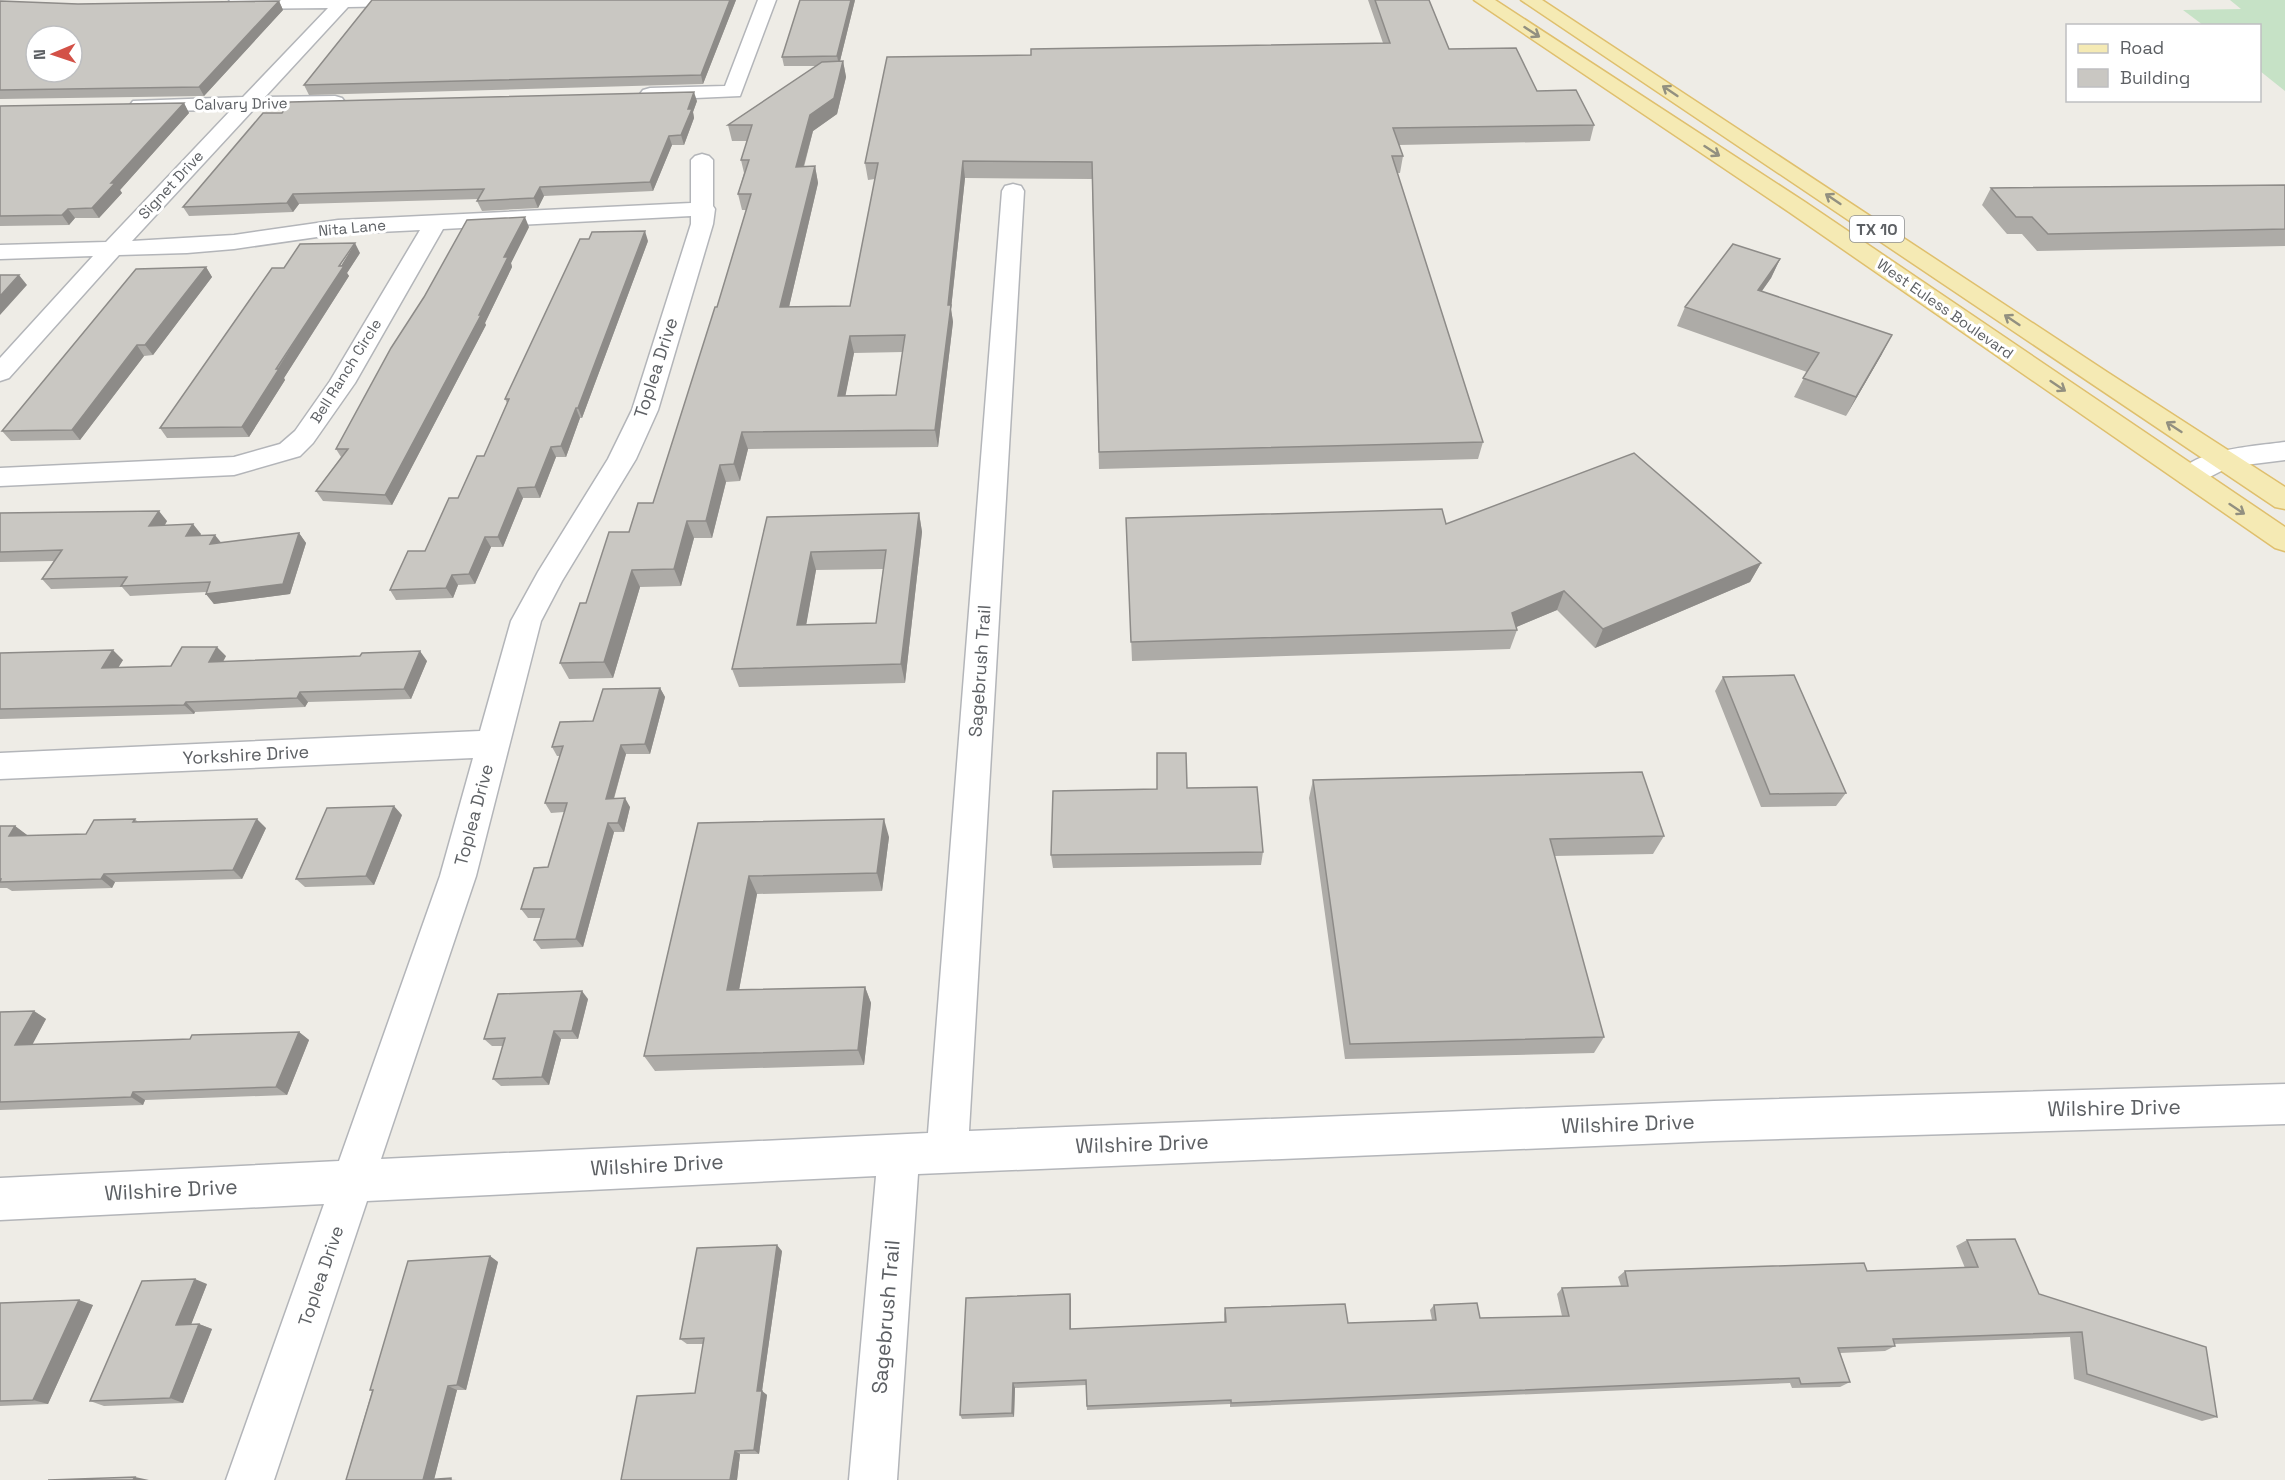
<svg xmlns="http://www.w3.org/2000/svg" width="2285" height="1480" font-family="'Space Grotesk',sans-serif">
<rect width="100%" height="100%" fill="#eeece6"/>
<!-- green -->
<path fill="#c6e2c6" d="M2230,0H2285V91L2260,71V26L2203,25L2183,10L2241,9Z"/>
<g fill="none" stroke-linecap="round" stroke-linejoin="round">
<defs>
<path id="minor" d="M230,0H470L467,4L461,5L348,7L265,97L335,96L342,98L345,102L342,106L254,109L132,241L234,235L338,220L691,203V160L695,156L702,154L709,156L713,160V206L715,209L713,224L658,410L636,459L562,581L541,621L476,876L381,1159L928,1133L1002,191L1005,186L1013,184L1021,186L1024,191L969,1131L1714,1101L2285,1084V1124L1714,1141L918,1174L897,1480H849L876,1176L367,1201L274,1480H226L324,1204L0,1220V1178L339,1161L440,876L473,758L0,779V753L480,731L511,621L538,572L608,459L632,410L691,224V216L443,229L355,383L313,443L300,456L234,475L0,486V468L234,457L280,444L295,431L330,381L420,230L338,234L234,249L187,253L119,255L9,378L0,381V358L93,256L0,259V245L106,242L231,110L140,111L133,109L130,105L133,101L243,97L328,8L236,9L230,8L227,4Z
M758,0H776L740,96L650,100L643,98L640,94L643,90L650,88L725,86Z
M2285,442V460L2229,467L2200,482L2190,485L2180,482L2176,476C2193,449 2256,446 2285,442Z"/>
<path id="major" d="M1474,0H1495L1805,202L2285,527V551L2275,548L1789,212Z
M1521,0H1542L2107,372L2285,487V509L2275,507Z"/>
</defs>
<!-- minor casing -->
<use href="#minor" stroke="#b3b5b9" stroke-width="3"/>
<!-- major casing -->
<use href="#major" stroke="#dfbf6d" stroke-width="3"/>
<!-- minor -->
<use href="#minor" fill="#fff" fill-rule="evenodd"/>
<!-- major -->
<use href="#major" fill="#f5eab4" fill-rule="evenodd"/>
</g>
<!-- wall -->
<path fill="#adaba7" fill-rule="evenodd" d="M372,0H736L703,84L309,95L304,85Z
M855,0L840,61H843L846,77L837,114L813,131L804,167L815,166L818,183L789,307L850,306L875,179L868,180L865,163L1031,55L1383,43L1368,0H1429L1449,49L1537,91L1594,125L1590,141L1399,145L1403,156L1400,173H1397L1483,442L1478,459L1099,469L1092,179L965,178L951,309L953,322L938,447L748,449L740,481L726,482L712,538H694L681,586L640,587L613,678L569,679L560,663L586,603L629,532L653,503L717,307L746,210H742L738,194L744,173L741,160L747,141H732L728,125L816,66H784L782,57ZM903,352L896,395L845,396L854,353Z
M0,1L78,4L279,1L283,10L204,96L0,99Z
M697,101L693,112L694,118L684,145H672L653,191L544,196L538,208L482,211L477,201L479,199L299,204L293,212L189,216L183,207Z
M184,103L189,113L120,190L122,193L99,218H75L69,225L0,226V106Z
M2285,185V246L2037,251L2022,234H2007L1982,205L1991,188Z
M529,227L511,263L512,267L485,323L486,325L392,505L323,501L316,491L341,457L336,449L424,297Z
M648,241L582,418H580L566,457H556L540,498H523L503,547H491L475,584L458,585L453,598L396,600L390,590L425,551L484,456L507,403L505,399Z
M360,253L347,273L349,276L284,378L285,380L249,437L167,438L160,428Z
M1780,259L1771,278L1762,291L1882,354L1846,416L1794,397L1807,372L1677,326L1685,307Z
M206,267L212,277L153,355L144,356L80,440L11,441L2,431Z
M0,513L167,521L165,525L201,534L200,535L222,543L299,533L306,543L290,594L214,604L206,594V592L130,596L122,587L51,589L42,579L54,561L0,562Z
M919,513L922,532L905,683L739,687L732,669L767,517ZM883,569L876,623L806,624L816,570Z
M1126,518L1761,563L1750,582L1595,648L1557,610L1516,627L1517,630L1510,649L1132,661Z
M0,653L123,660L118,667L171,666L226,656L223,662L427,661L411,699L308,702L305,707L195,712L194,714L0,719Z
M1723,677L1846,793L1836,806L1761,807L1715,691Z
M660,688L665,697L650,754H626L614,799L630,807L624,832H614L583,947L541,949L534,940L541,918H528L521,909L548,867L564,812L551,813L545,803L560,756H557L552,747L593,721Z
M1157,753L1187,788L1263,852L1261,865L1053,868L1051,855L1157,789Z
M1313,780L1664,836L1653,854L1554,856L1604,1037L1594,1053L1345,1059L1309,798Z
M402,815L374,885L305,887L296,879Z
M135,819L138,822L266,828L242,879L115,882L112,888L12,891L7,888H0V826H15L27,835L26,836L86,834Z
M698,823L889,837L882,891L757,894L739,990L865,987L871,1003L864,1065L655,1071L644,1056Z
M588,999L578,1039H561L549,1085L501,1086L493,1079L503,1046H492L484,1039Z
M34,1011L46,1019L32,1044L190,1039L299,1032L309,1040L287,1095L145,1100L143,1105L0,1110V1012Z
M1967,1240L2039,1294L2217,1417L2202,1421L2074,1379L2070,1337L1894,1344L1895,1346L1885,1351L1840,1353L1850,1382L1840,1387L1792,1388L1790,1383L1230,1407V1404L1087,1410L1086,1385L1015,1388L1014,1417L962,1419L960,1415L1071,1299V1329L1224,1322V1314L1225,1308L1348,1323L1432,1320L1430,1310L1434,1305L1480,1318L1562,1316L1557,1294L1562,1288L1621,1286L1618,1277L1625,1271H1867L1965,1268L1956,1246Z
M782,1251L762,1391L767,1395L759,1454H740L737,1480L695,1393L703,1344H687L680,1339Z
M490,1256L498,1262L466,1390H457L434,1479L457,1480H346L372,1391L370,1390Z
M207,1284L191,1324H199L212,1329L183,1403L104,1406L90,1401Z
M0,1303L93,1305L48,1404L0,1406Z"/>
<!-- shaded-wall -->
<path fill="#8d8b88" d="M730,0H736L703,84L701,75Z
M851,0H855L839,65L837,56Z
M279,1L283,10L204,96L199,87Z
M843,61L846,77L837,114L813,131L799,183L796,167L810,115Z
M694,92L697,101L693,112L694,118L684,145L681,135L688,109Z
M184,103L189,113L120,190L122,193L99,218L92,208L111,183Z
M669,136L672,145L653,191L650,182Z
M963,161L965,178L951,309L953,322L938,447L935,430Z
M815,166L818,183L785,324L780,307Z
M540,187L544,196L538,208L534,198Z
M293,194L299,204L293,212L287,203Z
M68,209L75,218L69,225L62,215Z
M525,217L529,227L511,263L512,267L485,323L486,325L392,505L385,495L479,315L504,257Z
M645,231L648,241L582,418L578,408Z
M355,243L360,253L347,273L349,276L284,378L285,380L249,437L242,427Z
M1780,259L1771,278L1749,309L1758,290Z
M206,267L212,277L153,355L145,345Z
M19,275L27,285L0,315V296Z
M1892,335L1882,354L1846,416L1856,397Z
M850,336L854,353L842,413L838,396Z
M137,345L144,356L80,440L72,430Z
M576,408L580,418L566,457L561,446Z
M742,432L748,449L740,481L734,464Z
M551,447L556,457L540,498L535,487Z
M720,465L726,482L712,538L706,521Z
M518,488L523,498L503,547L498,537Z
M159,511L167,521L158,536L149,526Z
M919,513L922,532L905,683L901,664Z
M687,521L694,538L681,586L674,569Z
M193,524L201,534L194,546L186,536Z
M299,533L306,543L290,594L214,604L206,594Z
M215,535L223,545L210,544Z
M485,537L491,547L475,584L469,574Z
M811,552L816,570L803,643L797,625Z
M1761,563L1750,582L1595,648L1603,629Z
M632,570L640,587L613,678L604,662Z
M452,575L458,585L453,598L446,588Z
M1564,591L1557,610L1507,631L1512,613Z
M217,647L226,656L217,672L209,662Z
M113,650L123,660L112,678L102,668Z
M420,651L427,661L411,699L404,689Z
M660,688L665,697L650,754L645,744Z
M300,692L308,702L305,707L297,698Z
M186,702L195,712L194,714L184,705Z
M621,745L626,754L611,808L606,799Z
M625,798L630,807L624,832L618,823Z
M394,806L402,815L374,885L366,876Z
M257,819L266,828L242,879L233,870Z
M884,819L889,837L882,891L877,873Z
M608,823L614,832L583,947L576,939Z
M15,826L27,835L20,845L9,836Z
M104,874L115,882L112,888L101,879Z
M749,876L757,894L736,1006L727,990Z
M865,987L871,1003L864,1065L858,1050Z
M582,991L588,999L578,1039L572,1031Z
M34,1011L46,1019L28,1053L15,1045Z
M554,1031L561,1039L549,1085L542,1077Z
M299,1032L309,1040L287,1095L276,1087Z
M133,1092L145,1100L143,1105L131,1097Z
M777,1245L782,1251L762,1391L767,1395L759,1454L754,1450L757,1391Z
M490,1256L498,1262L466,1390L457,1385Z
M195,1279L207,1284L189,1330L176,1325Z
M1070,1294L1071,1299V1334L1070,1329Z
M79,1300L93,1305L48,1404L33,1400Z
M199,1324L212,1329L183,1403L170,1398Z
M1013,1383L1015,1388L1014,1417L1012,1413Z
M448,1386L457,1390L434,1480H423Z
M735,1451L740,1454L737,1480H730Z
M135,1477L149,1480H133Z"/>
<!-- building -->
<path fill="#c9c7c2" stroke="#8d8b88" stroke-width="1.5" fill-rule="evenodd" d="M372,0H730L701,75L304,85Z
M800,0H851L837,56L782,57Z
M1375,0H1429L1449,49L1516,48L1537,91L1576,90L1594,125L1393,128L1403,156H1392L1483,442L1099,452L1092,162L963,161L948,305H951L935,430L742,432L734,464L720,465L706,521H687L674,569L632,570L604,662L560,663L580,603H586L609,532H629L638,503H653L715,307H717L751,194H738L749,160H741L752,125H728L822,62L843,61L834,98L810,115L796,167L815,166L780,307L850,306L878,163H865L887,57L1031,55V49L1390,43ZM905,335L896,395L838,396L850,336Z
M0,1L78,4L279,1L199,87L0,90ZM36,36H72V72H36Z
M694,92L688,109H692L681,135L669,136L650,182L540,187L534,198L477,201L484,189L293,194L287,203L183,207L263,113H282L290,102Z
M184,103L111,183H115L92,208L68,209L62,215L0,216V106Z
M2285,185V229L2048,234L2032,217H2016L1991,188Z
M525,217L504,257H508L479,315H481L385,495L316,491L348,449H336L391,348L424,297L467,220Z
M645,231L578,408H576L561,446L551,447L535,487L518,488L498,537H485L469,574L452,575L446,588L390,590L408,551H425L449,498H458L477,456H484L509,399H505L580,239H589L592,232Z
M355,243L339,266H344L276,369H279L242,427L160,428L272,268H284L300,244Z
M1733,244L1780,259L1758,290L1892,335L1856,397L1803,378L1819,353L1685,307Z
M206,267L145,345H137L72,430L2,431L136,269Z
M0,275H19L0,296Z
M1634,453L1761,563L1603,629L1564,591L1512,613L1517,630L1131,642L1126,518L1442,509L1446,524Z
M159,511L149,526L193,524L186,536L215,535L210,544L299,533L283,584L206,594L210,582L121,586L127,577L42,579L62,550L0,552V513Z
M919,513L901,664L732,669L767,517ZM886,550L876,623L797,625L811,552Z
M182,647H217L209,662L360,656L362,653L420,651L404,689L300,692L297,698L186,702L184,705L0,709V653L113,650L102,668L171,666Z
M1794,675L1846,793L1770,794L1723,677Z
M660,688L645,744L621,745L606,799L625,798L618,823H608L576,939L534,940L544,909H521L534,868L548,867L567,803H545L563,746L552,747L560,722L593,721L603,689Z
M1157,753H1186L1187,788L1257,787L1263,852L1051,855L1053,791L1157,789Z
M1642,772L1664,836L1550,839L1604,1037L1350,1044L1313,780Z
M394,806L366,876L296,879L327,808Z
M135,819L133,822L257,819L233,870L104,874L101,879L0,882L1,879H0V826H15L9,836L86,834L94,820Z
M884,819L877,873L749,876L727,990L865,987L858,1050L644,1056L698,823Z
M582,991L572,1031H554L542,1077L493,1079L505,1038L484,1039L498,994Z
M34,1011L15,1045L190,1039L192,1035L299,1032L276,1087L133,1092L131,1097L0,1102V1012Z
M2015,1239L2039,1294L2206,1347L2217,1417L2087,1374L2082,1332L1893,1339L1895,1346L1838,1348L1850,1382L1801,1384L1799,1378L1231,1403V1400L1087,1406L1086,1380L1013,1383L1012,1413L960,1415L966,1298L1070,1294V1329L1226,1322L1225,1308L1345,1304L1348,1323L1436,1320L1434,1305L1477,1303L1480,1318L1569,1316L1562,1288L1628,1286L1625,1271L1864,1263L1867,1271L1978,1267L1967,1240Z
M777,1245L757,1391H762L754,1450L735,1451L730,1480H621L637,1396L695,1393L704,1338L680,1339L697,1248Z
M490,1256L457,1385L448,1386L423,1480L451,1478V1480H346L373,1390H370L408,1261Z
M195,1279L176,1325L199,1324L170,1398L90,1401L142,1281Z
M79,1300L33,1400L0,1401V1303Z
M135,1477L133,1480H48Z"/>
<!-- one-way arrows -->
<defs><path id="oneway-shaft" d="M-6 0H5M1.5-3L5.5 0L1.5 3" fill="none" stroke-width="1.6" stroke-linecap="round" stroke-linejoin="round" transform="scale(1.5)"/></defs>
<g stroke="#929080">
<use href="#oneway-shaft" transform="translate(1532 32) rotate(33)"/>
<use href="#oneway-shaft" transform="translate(1670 91) rotate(-146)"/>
<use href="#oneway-shaft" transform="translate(1712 151) rotate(33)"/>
<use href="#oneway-shaft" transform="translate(1833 199) rotate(-146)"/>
<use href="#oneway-shaft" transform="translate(2012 320) rotate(-146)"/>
<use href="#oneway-shaft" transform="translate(2058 386) rotate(34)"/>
<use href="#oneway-shaft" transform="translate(2174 427) rotate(-147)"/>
<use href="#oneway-shaft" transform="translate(2237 509) rotate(34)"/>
</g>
<g text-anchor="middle" stroke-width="6" stroke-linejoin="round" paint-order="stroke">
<!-- far-street labels -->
<g font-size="15" fill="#5d6064" stroke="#fff">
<text transform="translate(241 104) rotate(-1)" y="5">Calvary Drive</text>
<text transform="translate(171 185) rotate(-47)" y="5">Signet Drive</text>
<text transform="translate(352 228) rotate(-5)" y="5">Nita Lane</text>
<text transform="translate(1945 309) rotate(35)" y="5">West Euless Boulevard</text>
<text transform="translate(346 371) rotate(-58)" y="5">Bell Ranch Circle</text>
</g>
<!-- shield labels -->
<rect fill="#fff" stroke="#8e9092" stroke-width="1.5" x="1850" y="216" width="54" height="26" rx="4.5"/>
<g font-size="16" font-weight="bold" fill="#5d6064">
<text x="1877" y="235">TX 10</text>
</g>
<!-- street labels -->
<g font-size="18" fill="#5d6064" stroke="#fff">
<text transform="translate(656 368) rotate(-72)" y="6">Toplea Drive</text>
<text transform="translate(980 671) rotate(-86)" y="6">Sagebrush Trail</text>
<text transform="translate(246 755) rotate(-3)" y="6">Yorkshire Drive</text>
<text transform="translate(474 815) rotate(-75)" y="6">Toplea Drive</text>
<text transform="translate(321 1276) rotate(-71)" y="6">Toplea Drive</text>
</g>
<!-- near-street labels -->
<g font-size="21" fill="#5d6064" stroke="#fff">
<text transform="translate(2114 1108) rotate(-1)" y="7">Wilshire Drive</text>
<text transform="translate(1628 1124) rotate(-2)" y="7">Wilshire Drive</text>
<text transform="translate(1142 1144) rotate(-2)" y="7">Wilshire Drive</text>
<text transform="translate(657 1165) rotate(-3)" y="7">Wilshire Drive</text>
<text transform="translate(171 1190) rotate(-3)" y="7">Wilshire Drive</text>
<text transform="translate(886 1317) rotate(-85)" y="7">Sagebrush Trail</text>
</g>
</g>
<!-- legend -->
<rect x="2066" y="24" width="195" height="78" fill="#ffffff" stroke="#bebfc1" stroke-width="1.5"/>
<rect x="2078" y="44" width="30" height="9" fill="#f5eab4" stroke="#bebfc1" stroke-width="1.5"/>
<text x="2120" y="54" font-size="18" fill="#5d6064">Road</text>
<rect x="2078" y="69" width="30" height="18" fill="#c9c7c2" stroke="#bebfc1" stroke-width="1.5"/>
<text x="2120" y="84" font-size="18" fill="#5d6064">Building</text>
<!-- north arrow -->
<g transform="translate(54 54) rotate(268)"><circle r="28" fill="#ffffff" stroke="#bebfc1" stroke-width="1.5"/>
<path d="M0-4.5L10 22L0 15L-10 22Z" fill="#d35147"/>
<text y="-9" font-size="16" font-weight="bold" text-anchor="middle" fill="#5d6064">N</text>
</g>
</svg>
